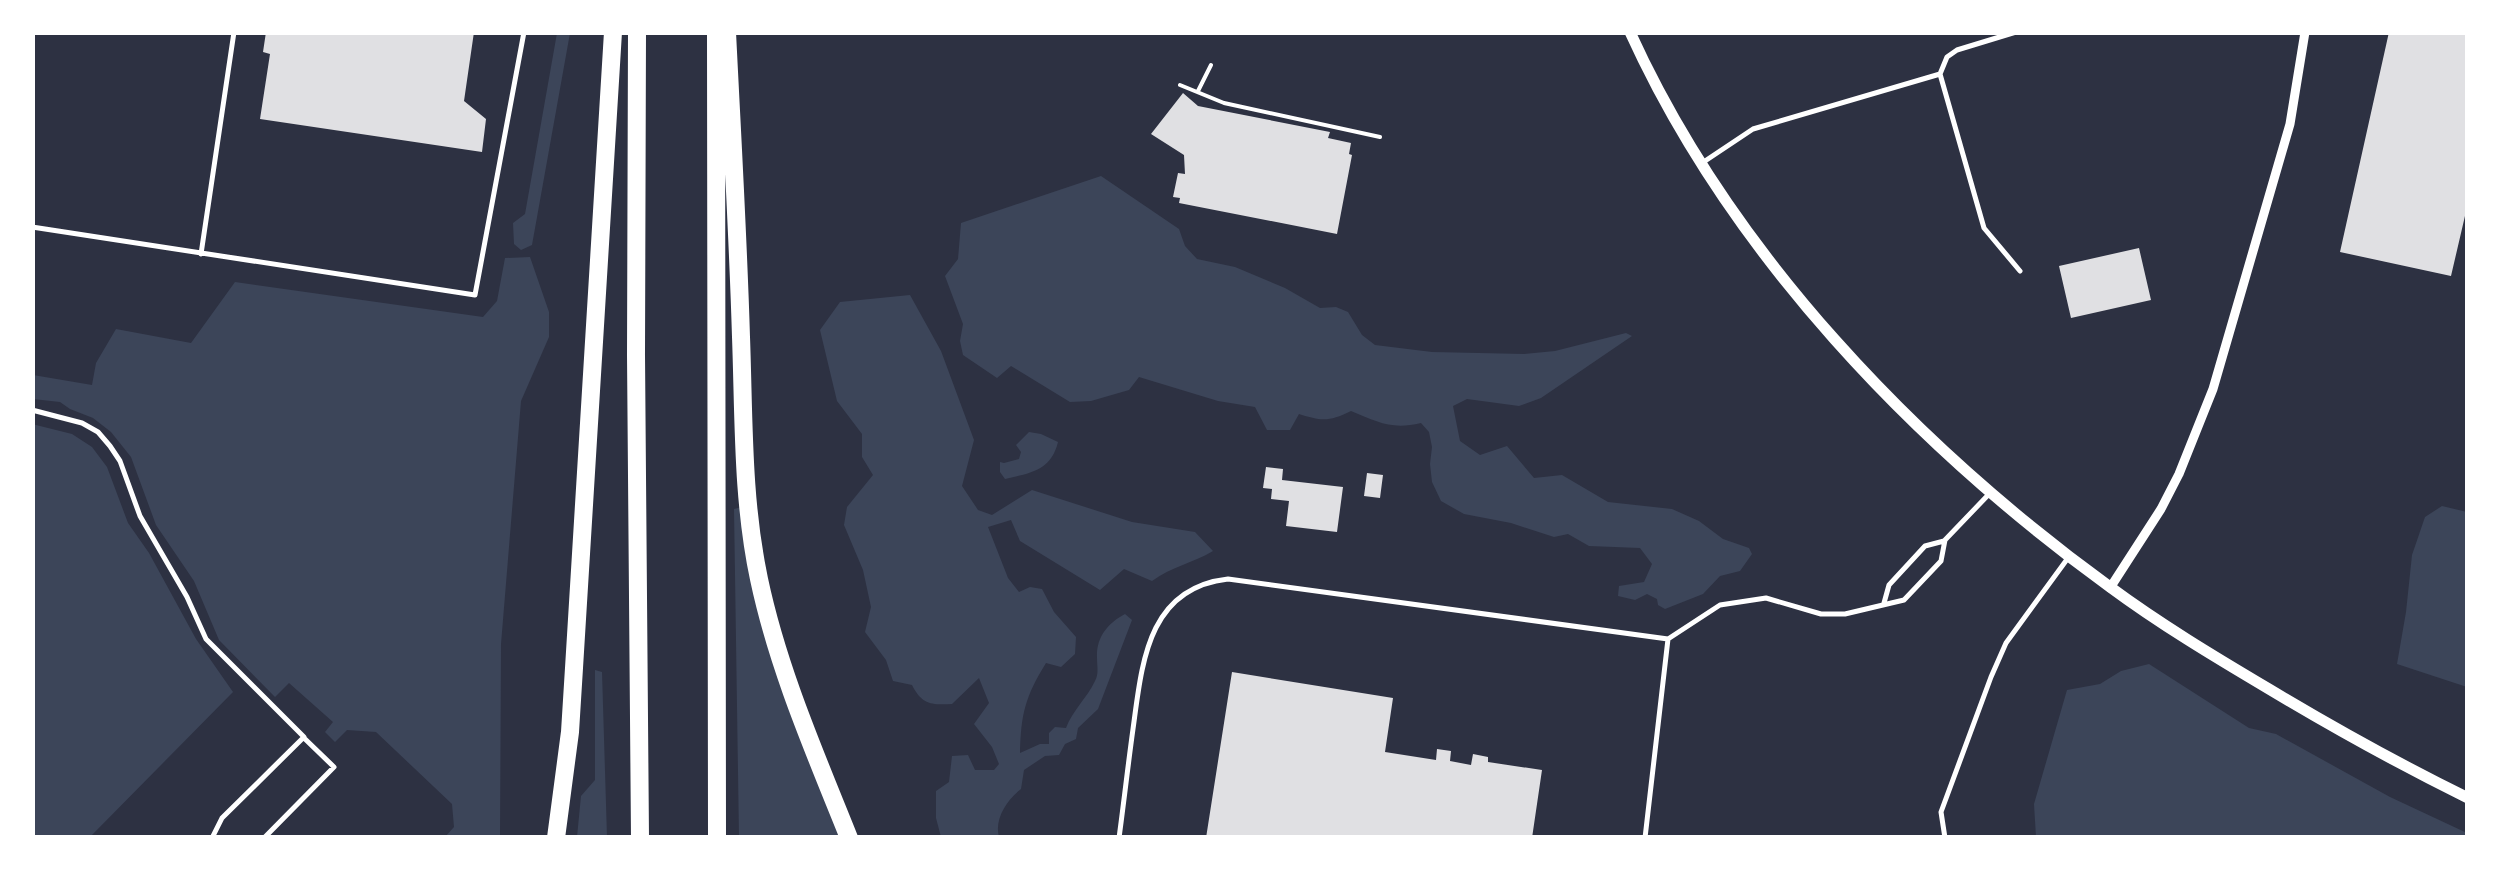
<svg xmlns="http://www.w3.org/2000/svg" width="2500" height="870" font-family="Roboto,sans-serif">
<rect width="100%" height="100%" fill="#2d3142"/>
<!-- green -->
<path fill="#3c4559" d="M557,33H570L532,245L521,250L514,244L513,223L525,214Z
M1101,176L1179,229L1185,246L1197,259L1235,267L1285,288L1320,308L1336,307L1348,312L1362,335L1375,345L1432,352L1524,354L1555,351L1626,333L1632,336L1541,398L1519,406L1467,399L1453,406L1460,441L1480,455L1507,446L1534,478L1562,475L1608,502L1672,509L1699,521L1723,539L1749,548L1752,554L1740,571L1720,576L1703,594L1665,609L1658,605L1657,599L1647,594L1635,600L1618,596L1619,586L1644,582L1652,564L1640,548L1589,546L1568,534L1554,537L1511,523L1464,514L1441,501L1432,482L1430,464L1432,447L1429,432L1421,423C1391,430 1378,422 1351,411C1329,422 1321,421 1299,414L1290,430H1267L1255,407L1218,401L1139,377L1129,390L1091,401L1070,402L1011,366L997,378L963,355L960,341L963,324L945,276L958,259L961,223Z
M530,257L549,312V337L521,401L501,644L500,837H445L454,827L452,804L376,732L347,730L335,742L325,732L333,722L289,683L275,697L219,640L194,581L156,525L131,457L111,432L93,418L70,409L60,402L33,399V375L92,385L96,363L116,329L191,343L235,282L483,317L497,301L505,258Z
M910,295L941,351L974,440L962,486L978,510L992,515L1032,490L1132,522L1195,532L1213,551C1193,563 1171,567 1152,581L1124,569L1100,590L1020,541L1011,520L988,527L1008,578L1019,592L1030,587L1042,589L1054,612L1076,637L1075,654L1061,667L1046,663C1025,697 1021,714 1020,753L1040,744H1049V733L1055,727L1066,728C1072,711 1087,698 1095,681C1099,673 1097,667 1097,658C1096,637 1108,623 1125,614L1132,620L1098,709L1078,728L1076,739L1065,744L1059,755L1045,756L1024,770L1021,789C1007,800 994,819 999,837H941L936,818V791L949,782L952,756L968,755L975,770H994L999,764L992,747L974,724L989,703L979,678L952,704C932,705 922,705 912,685L893,681L886,660L865,632L871,607L863,570L844,525L847,507L873,475L862,457V434L837,401L820,330L840,302Z
M32,424L72,434L92,447L107,467L128,523L149,553L196,639L233,692L90,837H33Z
M1029,432L1041,434L1058,442C1051,471 1030,473 1005,479L1000,472V462L1004,463L1019,459L1021,452L1016,445Z
M2442,506L2467,512V687L2397,664L2406,612L2412,555L2425,517Z
M742,507L840,837H739L734,509Z
M2149,664L2249,728L2276,734L2390,797L2467,833V837H2036L2034,804L2067,690L2100,684L2121,671Z
M595,670L602,672L607,837H577L581,796L595,780Z"/>
<!-- building -->
<path fill="#e0e0e3" d="M266,32H474L464,101L486,119L482,152L260,119L270,54L263,52Z
M2389,32H2468V203L2451,276L2340,252Z
M1183,93L1198,106L1330,132L1328,138L1351,143L1349,154L1352,155L1337,234L1179,203L1180,198L1173,197L1178,173L1185,174L1184,155L1151,134Z
M2139,248L2151,300L2071,318L2059,266Z
M1266,467L1283,469L1282,480L1343,487L1337,532L1286,526L1289,501L1271,499L1272,489L1263,488Z
M1367,473L1383,475L1380,498L1364,496Z
M1232,672L1393,698L1385,752L1436,760L1437,749L1451,751L1450,761L1471,765L1473,754L1488,757V762L1542,770L1532,838H1206Z"/>
<g fill="none" stroke-linecap="round" stroke-linejoin="round">
<!-- path -->
<path stroke="#fff" stroke-width="4" d="M1180,85L1224,103L1380,137
M1198,91L1211,65"/>
<!-- service -->
<path stroke="#fff" stroke-width="5" d="M2016,32L1957,50L1947,57L1940,74L1984,228L2020,271
M1702,163L1753,129L1940,74
M32,227L475,295L524,32
M201,254L234,32
M32,410L82,423L98,432L110,446L120,461L140,516L187,597L206,639L304,737L222,818L212,838
M1884,603L1889,585L1925,546L1944,541
M264,838L334,767L304,738
M1119,838C1124,801 1128,765 1133,729C1142,664 1147,588 1228,579L1668,639L1720,605L1766,598L1821,614H1845L1904,600L1941,561L1945,540L1991,492
M1645,838L1668,639
M1945,838L1941,812L1991,677L2006,643L2068,558"/>
<!-- minor -->
<path stroke="#fff" stroke-width="9" d="M2110,588L2161,509L2179,474L2213,389L2290,124L2305,32"/>
<!-- tertiary -->
<path stroke="#fff" stroke-width="11" d="M1630,32C1731,254 1915,445 2110,587C2160,624 2215,657 2269,689C2334,728 2399,764 2468,798"/>
<!-- motorway -->
<path stroke="#fff" stroke-width="18" d="M637,32L636,355L640,838
M727,32C732,134 738,235 741,337C744,418 742,499 759,579C778,669 815,753 849,838
M716,33L717,838
M556,838L570,732L574,668L613,32"/>
</g>
<!-- border -->
<rect width="2500" height="870" fill="none" stroke="#ffffff" stroke-width="70"/>
</svg>
